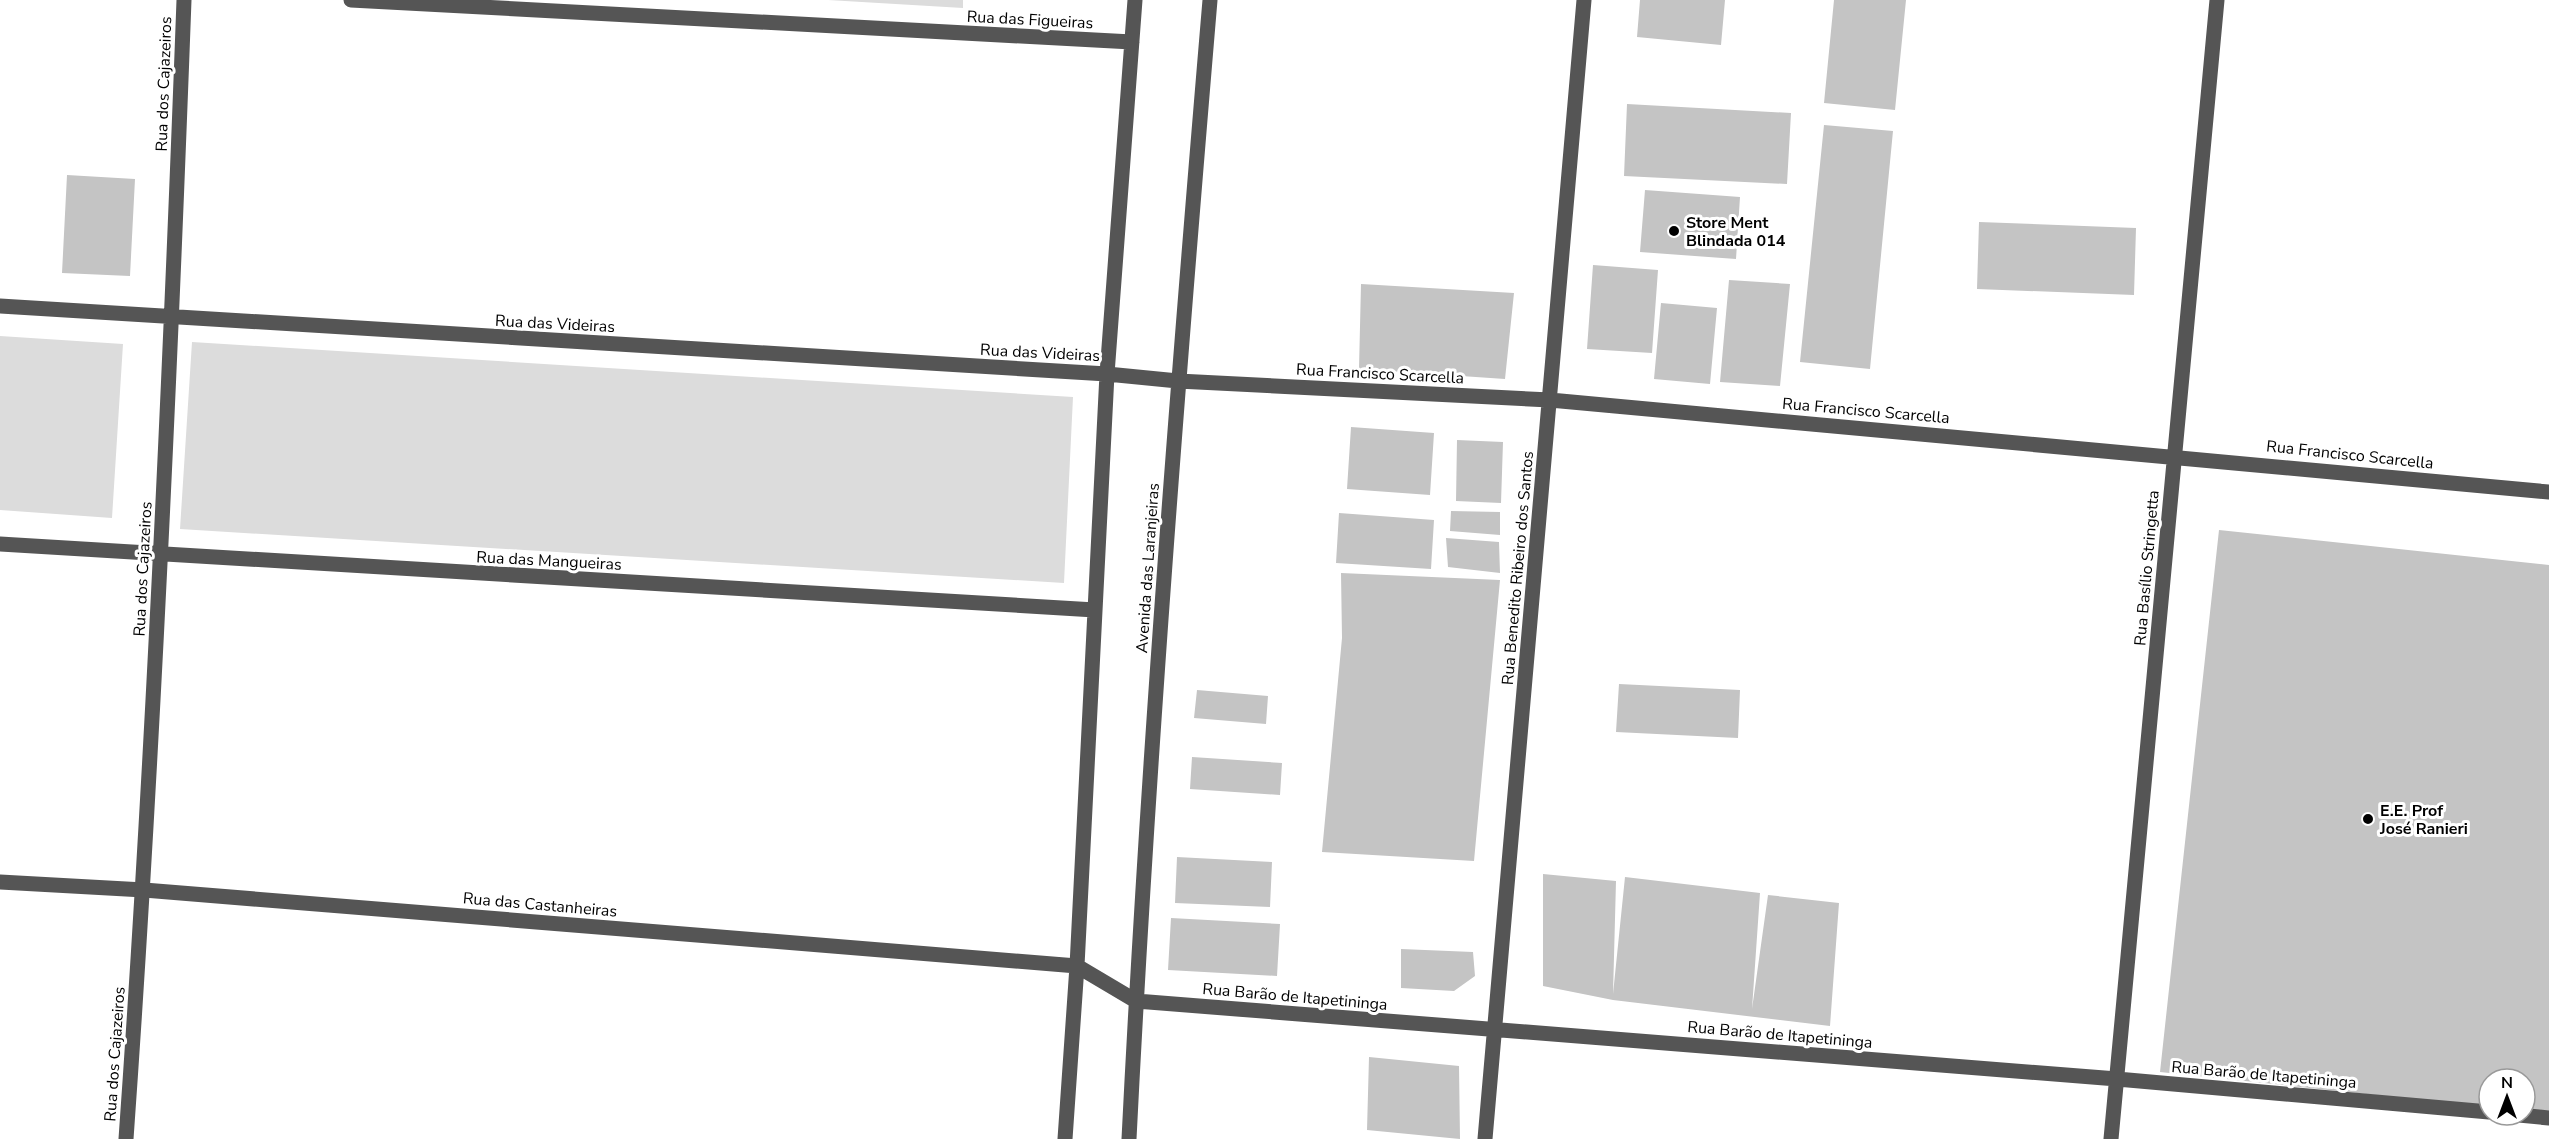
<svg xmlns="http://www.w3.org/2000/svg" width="2549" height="1139" font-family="'Nunito Sans',sans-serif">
<rect width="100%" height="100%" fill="#fff"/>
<!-- green -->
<path fill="#dcdcdc" d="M828,0H963V8Z
M0,336L123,344L112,518L0,510Z
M192,342L1073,397L1064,583L180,529Z"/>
<!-- building -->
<path fill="#c4c4c4" d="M1640,0H1725L1721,45L1637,37Z
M1834,0H1906L1895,110L1824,103Z
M1627,104L1791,113L1787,184L1624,176Z
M1824,125L1893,131L1870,369L1800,362Z
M67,175L135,179L130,276L62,273Z
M1645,190L1740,197L1736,259L1640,252Z
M1979,222L2136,228L2134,295L1977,289Z
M1593,265L1658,270L1652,353L1587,349Z
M1729,280L1790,284L1780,386L1720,382Z
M1361,284L1514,293L1505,379L1359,369Z
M1661,303L1717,308L1710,384L1654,379Z
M1351,427L1434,433L1430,495L1347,489Z
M1457,440L1503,442L1501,503L1456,501Z
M1451,511L1500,512V535L1450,531Z
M1339,513L1434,520L1431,569L1336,563Z
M2219,530L2549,565V1114L2525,1111V1079H2489V1107L2160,1072Z
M1446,538L1499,542L1500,573L1448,567Z
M1341,573L1500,580L1474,861L1322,852L1342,638Z
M1619,684L1740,690L1738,738L1616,732Z
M1197,690L1268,696L1266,724L1194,718Z
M1192,757L1282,763L1280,795L1190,789Z
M1177,857L1272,862L1270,907L1175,903Z
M1543,874L1616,881L1613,994L1625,877L1760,893L1752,1009L1768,895L1839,903L1830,1026L1613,1000L1543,986Z
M1171,918L1280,924L1277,976L1168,970Z
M1401,949L1473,952L1475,976L1454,991L1401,988Z
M1369,1057L1459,1066L1460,1139L1367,1130Z"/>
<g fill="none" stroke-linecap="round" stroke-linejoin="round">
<!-- minor -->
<path stroke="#555" stroke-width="15" d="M351,0L1132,42
M0,306L1107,374L1178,381L1550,400L2549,492
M0,544L1095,610
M0,882L144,890L1077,966L1136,1001L2117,1079L2489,1112
M2519,1115L2549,1118
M126,1139C153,760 170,380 184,0
M1065,1139L1077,966L1107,374L1135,0
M1129,1139C1148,759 1178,379 1210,0
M1485,1139L1584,0
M2111,1139L2217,0"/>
</g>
<!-- markers -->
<g fill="#000" stroke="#fff" stroke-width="2">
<circle cx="1674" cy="231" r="6"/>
<circle cx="2368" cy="819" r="6"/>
</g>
<g text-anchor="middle" stroke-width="6" stroke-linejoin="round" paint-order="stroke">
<!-- street labels -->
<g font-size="16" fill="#000" stroke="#fff">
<text transform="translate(1030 19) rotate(3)" y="6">Rua das Figueiras</text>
<text transform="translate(163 84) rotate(-88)" y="6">Rua dos Cajazeiros</text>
<text transform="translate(555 323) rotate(3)" y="6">Rua das Videiras</text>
<text transform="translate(1040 352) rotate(3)" y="6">Rua das Videiras</text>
<text transform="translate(1380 373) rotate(3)" y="6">Rua Francisco Scarcella</text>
<text transform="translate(1866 410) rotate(5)" y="6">Rua Francisco Scarcella</text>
<text transform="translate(2350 454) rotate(6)" y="6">Rua Francisco Scarcella</text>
<text transform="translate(549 560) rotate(3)" y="6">Rua das Mangueiras</text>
<text transform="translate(1147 568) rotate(-86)" y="6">Avenida das Laranjeiras</text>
<text transform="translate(1517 568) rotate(-85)" y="6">Rua Benedito Ribeiro dos Santos</text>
<text transform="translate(2146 568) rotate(-85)" y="6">Rua Basílio Stringetta</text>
<text transform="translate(142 569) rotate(-87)" y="6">Rua dos Cajazeiros</text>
<text transform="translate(540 904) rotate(5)" y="6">Rua das Castanheiras</text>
<text transform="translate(1295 996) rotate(5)" y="6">Rua Barão de Itapetininga</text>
<text transform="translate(1780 1034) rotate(5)" y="6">Rua Barão de Itapetininga</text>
<text transform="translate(114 1054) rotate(-86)" y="6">Rua dos Cajazeiros</text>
<text transform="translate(2264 1074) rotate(5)" y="6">Rua Barão de Itapetininga</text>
</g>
<!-- poi labels -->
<g font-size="16" font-weight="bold" fill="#000" stroke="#fff" text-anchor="start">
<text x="1686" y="228">Store Ment<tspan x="1686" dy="18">Blindada 014</tspan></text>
<text x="2380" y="816">E.E. Prof<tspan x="2380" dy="18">José Ranieri</tspan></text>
</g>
</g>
<!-- north arrow -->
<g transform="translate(2507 1097)"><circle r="28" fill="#ffffff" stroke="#999999" stroke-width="1.5"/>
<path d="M0-4.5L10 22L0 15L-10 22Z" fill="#000000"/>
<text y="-9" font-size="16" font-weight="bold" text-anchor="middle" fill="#000000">N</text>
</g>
</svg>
